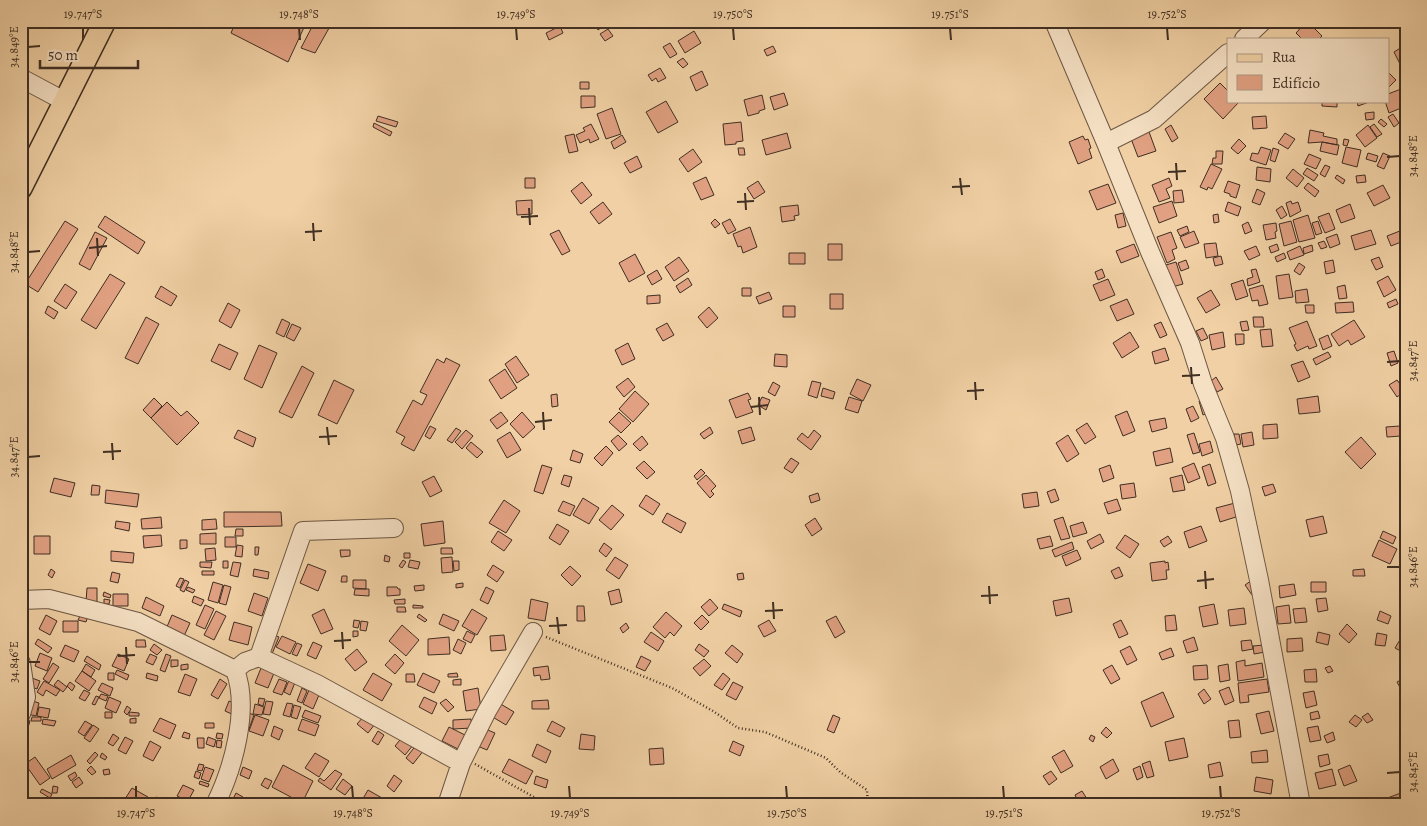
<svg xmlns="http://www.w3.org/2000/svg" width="1427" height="826" font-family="Alegreya,serif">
<rect width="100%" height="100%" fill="#f0d0a4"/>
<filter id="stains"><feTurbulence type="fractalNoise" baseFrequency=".004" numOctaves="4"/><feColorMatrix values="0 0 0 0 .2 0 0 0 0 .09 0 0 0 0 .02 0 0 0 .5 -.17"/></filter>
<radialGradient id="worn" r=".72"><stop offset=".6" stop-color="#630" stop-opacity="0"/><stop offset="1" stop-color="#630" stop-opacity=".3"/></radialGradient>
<!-- building -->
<path fill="#e0a081" stroke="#402f23" d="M236,21H307L288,62L231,33Z
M315,21H333L315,53L301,48Z
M597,21H602L605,25L598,30L594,24Z
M710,21H729L730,22L722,27L719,23L713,26Z
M1307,21L1322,36L1319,39H1302L1296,33Z
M560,26L563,33L549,40L546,33Z
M608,29L613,36L605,41L600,34Z
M694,31L701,43L685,53L678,41Z
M670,43L677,54L670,58L663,47Z
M773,46L776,52L767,56L764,50Z
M1402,47L1406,53V61L1400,64L1394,52Z
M683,58L688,64L683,68L677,62Z
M660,68L666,78L658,82L656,78L652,81L648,75Z
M702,71L708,85L696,91L690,77Z
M1388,72L1396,80L1388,88Z
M580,82H589V89H580Z
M1220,83L1228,91V101L1239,102L1223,119L1204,99Z
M1401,89L1406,106L1389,113L1385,101H1388V94Z
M784,93L788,105L774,110L770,97Z
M762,95L765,109L759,111V113L748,116L744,100Z
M581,96H595V107L581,108Z
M666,101L678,122L658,133L646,112Z
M1322,101H1337V107L1322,106Z
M1357,101H1369V102L1358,106Z
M612,108L621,134L606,139L597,114Z
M1374,112V119L1366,120L1365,113Z
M1393,114L1399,123L1394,127L1388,117Z
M378,116L398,122L396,127L376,121Z
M1266,116L1267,128L1253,129L1252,117Z
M1381,119L1387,124L1384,127L1378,122Z
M741,122L743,141L736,142V144L725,145L723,124Z
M374,123L392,132L390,136L373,127Z
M591,124L599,139L590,143L589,139L580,143L576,135L585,131L583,128Z
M1374,124L1382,134L1377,137L1370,127Z
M1171,125L1178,138L1172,142L1165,129Z
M1368,125L1377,138L1365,147L1356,135Z
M1148,129L1156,151L1138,157L1130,136Z
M1310,130L1324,133L1323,136L1337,139V145L1322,142L1308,143Z
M787,133L791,148L766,155L762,140Z
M1285,133L1295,139L1288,149L1278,143Z
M574,134L578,151L569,153L565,136Z
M622,135L626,142L614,149L611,142Z
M1083,136L1085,140L1088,139L1091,148L1089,149L1092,158L1078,164L1069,142Z
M1239,139L1246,146L1238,154L1231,148Z
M1344,139L1349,140L1347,146L1343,145Z
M1322,142L1339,145L1337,155L1320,151Z
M1261,147L1271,150L1266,165L1250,160L1252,153L1258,154Z
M1346,147L1361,150L1357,167L1342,163Z
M738,148H744L745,155H739Z
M1273,148L1279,150L1275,162L1270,160Z
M693,149L702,162L688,172L679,159Z
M1216,151H1223L1222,164H1212L1213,158H1216Z
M1368,153L1378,156L1376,162L1366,159Z
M1383,153L1390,156L1384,169L1377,166Z
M1309,154L1321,159L1316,169L1304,164Z
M637,156L642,167L630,173L624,163Z
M1211,164L1222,169L1212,189L1208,187L1207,190L1200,187Z
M1325,165L1330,167L1325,177L1320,174Z
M1257,167L1271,169L1270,182L1256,180Z
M1307,168L1318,175L1314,181L1303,174Z
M1293,169L1304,178L1297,187L1286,178Z
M1337,175L1345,180L1343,184L1335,178Z
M1365,175L1366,182L1357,183L1356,176Z
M706,177L714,195L701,200L693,183Z
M525,178H535V188H525Z
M1169,178L1172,186L1166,189L1170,198L1159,202L1152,185Z
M758,181L765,192L754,199L747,188Z
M1228,181L1240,185L1236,198L1230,196V194L1224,192Z
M582,182L592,195L581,204L571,191Z
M1308,183L1319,191L1315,197L1304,188Z
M1108,184L1116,203L1097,210L1089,191Z
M1383,185L1390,198L1374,206L1367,193Z
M1257,189L1265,193L1260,205L1252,202Z
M1182,190L1184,202L1174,203L1173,191Z
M532,200V214L517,215L516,201Z
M1172,201L1177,216L1159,223L1153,207Z
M1291,201L1292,204L1298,202L1301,211L1290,217L1286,203Z
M603,202L612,214L599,224L590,212Z
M1228,202L1241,207L1238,216L1225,211Z
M1350,204L1355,218L1341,223L1336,210Z
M798,205L799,215L794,216L795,220L782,222L780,207Z
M1282,206L1287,215L1281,219L1276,210Z
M1123,213L1126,226L1118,228L1115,215Z
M1329,213L1335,229L1325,233L1318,217Z
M1218,214L1219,222L1214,223L1213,215Z
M1308,215L1315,238L1299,242L1293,220Z
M105,216L145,242L138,254L98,227Z
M715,219L720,224L715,228L711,223Z
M730,219L736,230L728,234L722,223Z
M65,221L78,229L38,292L25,284Z
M1291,221L1297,242L1284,246L1279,224Z
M1318,221L1322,233L1316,235L1312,223Z
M1248,222L1252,231L1245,234L1242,225Z
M1276,223L1277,231L1275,232L1276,238L1266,240L1263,225Z
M1187,226L1189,232L1180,236L1177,230Z
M750,227L757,247L743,253L741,246L738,247L733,234Z
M1405,229L1406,240L1391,246L1387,236Z
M559,230L570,251L562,255L550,234Z
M1371,230L1376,244L1355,250L1351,236Z
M1194,231L1199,243L1185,248L1180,237Z
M95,232L107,238L90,270L79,264Z
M1171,232L1177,248L1172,250L1175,259L1167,263L1157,237Z
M1337,234L1340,244L1330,248L1326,238Z
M1324,241L1327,247L1321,249L1318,243Z
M1216,243L1218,256L1206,258L1204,244Z
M828,244H842V260H828Z
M1134,244L1139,256L1121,263L1116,251Z
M1277,244L1279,250L1271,253L1269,247Z
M1312,245L1313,251L1304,254L1303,248Z
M1256,246L1260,255L1249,260L1244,251Z
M1300,246L1304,255L1290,260L1287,252Z
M789,253H805V264H789Z
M1284,253L1286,258L1277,262L1275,257Z
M635,254L645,273L629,282L619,263Z
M1221,256L1223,264L1215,266L1213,258Z
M679,257L689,271L674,281L665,267Z
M1379,257L1383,267L1376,270L1371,260Z
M1186,260L1189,268L1181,271L1178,263Z
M1333,260L1335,272L1326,274L1324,262Z
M1176,262L1183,284L1172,287L1166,265Z
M1299,263L1305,267L1300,275L1294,271Z
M1102,269L1105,277L1098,280L1095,272Z
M1256,269L1260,282L1248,286L1247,279L1253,277L1251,270Z
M657,270L662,279L652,285L647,276Z
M110,274L125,283L96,329L81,320Z
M1289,274L1293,297L1279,299L1276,276Z
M1388,276L1396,290L1384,297L1377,282Z
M688,278L692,285L680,293L676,286Z
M1108,279L1115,295L1100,301L1093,285Z
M1243,280L1248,296L1236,300L1231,284Z
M65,284L77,292L66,309L54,301Z
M1263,285L1268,304L1259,306L1258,300L1252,301L1249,289Z
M1345,285L1347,298L1339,299L1337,287Z
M161,286L177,296L171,306L155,297Z
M742,288H751V296H742Z
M1307,289L1309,302L1296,303L1295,291Z
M1211,290L1220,305L1206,313L1197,298Z
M769,292L772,299L759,304L756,297Z
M830,294H843V309H830Z
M660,295V303L647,304V296Z
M1127,299L1134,314L1117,321L1110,306Z
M1396,299L1398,304L1389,308L1387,303Z
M1353,302L1354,312L1336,313L1335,303Z
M228,303L240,310L231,328L219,321Z
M1305,305H1314V313H1306Z
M48,306L58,312L54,319L45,313Z
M783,306H795V317H783Z
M709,307L718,318L707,328L698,317Z
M146,317L159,324L138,364L125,358Z
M1253,317H1263L1264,327H1254Z
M282,319L290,323L284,337L276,333Z
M1354,320L1365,337L1351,345L1348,340L1339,346L1331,334Z
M1247,321L1249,330L1242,331L1240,322Z
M1307,321L1317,346L1309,349L1308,346L1297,351L1294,345L1296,344L1289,328Z
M1161,322L1167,335L1160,338L1154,325Z
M667,323L674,335L663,341L656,329Z
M292,324L301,328L294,341L286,337Z
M1203,328L1208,338L1201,341L1196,331Z
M1271,329L1273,346L1262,347L1260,330Z
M1130,332L1139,347L1122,358L1113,343Z
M1223,332L1225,347L1212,350L1209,335Z
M1235,334H1244V344L1236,345Z
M1328,335L1332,346L1323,350L1319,339Z
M628,343L635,359L622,365L615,350Z
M219,344L238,353L230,370L211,361Z
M259,345L277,353L262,388L244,379Z
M1165,348L1169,360L1155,364L1152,352Z
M1394,351L1398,363L1391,366L1387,353Z
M1328,352L1331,357L1316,365L1313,359Z
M775,354L787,355V367L774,366Z
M516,356L529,375L517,383L505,364Z
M446,358L460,365L414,451L401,444L405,437L396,432L413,400L422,405L427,395L420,392L437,359L444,363Z
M1303,361L1310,377L1298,382L1291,365Z
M302,366L314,373L292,418L279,412Z
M505,369L517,388L501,399L489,380Z
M1406,375V384L1405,385L1400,379Z
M1216,377L1223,389L1217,392L1211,381Z
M628,378L635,387L624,397L616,387Z
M857,379L871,385L863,401L850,394Z
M334,380L354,390L337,424L318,415Z
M1397,380L1405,391L1397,397L1389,385Z
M812,381L821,383L817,398L808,395Z
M773,382L780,386L775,396L768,392Z
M823,388L835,392L833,399L821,396Z
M635,391L649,404L633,422L619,409Z
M748,393L751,399L748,400L753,412L736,418L729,400Z
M557,394L558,406L552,407L551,395Z
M1318,396L1320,412L1299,414L1297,399Z
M762,397L770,400L766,410L758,405Z
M849,397L862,401L858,413L845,409Z
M154,398L162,406L151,418L143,410Z
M1206,399L1210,412L1203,415L1199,401Z
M167,402L181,416L187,411L199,423L177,445L151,418Z
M1193,406L1199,418L1191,422L1186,409Z
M1127,411L1135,431L1123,436L1115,416Z
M501,412L508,421L497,429L490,420Z
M522,412L535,427L523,438L510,424Z
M619,412L631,423L621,433L609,422Z
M1165,418L1167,428L1152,432L1149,421Z
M1087,423L1096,437L1085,444L1076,430Z
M1277,424L1278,438L1263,439V425Z
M430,426L436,429L430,439L425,436Z
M1400,426L1401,436L1387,437L1386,427Z
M710,427L713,433L704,439L700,434Z
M751,427L755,440L742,444L738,431Z
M456,428L461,431L452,443L447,440Z
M238,430L256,438L253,447L234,438Z
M466,430L473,436L462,449L455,442Z
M814,430L821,436L811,450L797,439L802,433L808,438Z
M510,432L521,450L507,458L497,440Z
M1252,432L1254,445L1243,447L1241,434Z
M1194,433L1200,452L1193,454L1187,435Z
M1234,434H1239L1241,444L1236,445Z
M618,435L627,444L619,451L611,441Z
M1068,435L1079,454L1067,462L1056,443Z
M642,436L648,444L640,451L633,444Z
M1361,437L1376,454L1361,469L1345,452Z
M1210,441L1213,452L1202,456L1199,444Z
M471,442L483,452L477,458L466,448Z
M606,446L613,453L602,466L594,458Z
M1170,448L1173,462L1156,466L1153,452Z
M573,450L583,454L580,463L570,460Z
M791,458L799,463L792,473L784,468Z
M644,461L655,472L647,479L636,468Z
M1194,463L1200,478L1188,483L1182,468Z
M1210,464L1216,483L1208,486L1202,467Z
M542,465L552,468L543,494L534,491Z
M1110,465L1114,478L1103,482L1099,469Z
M701,469L705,473L697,480L694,476Z
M564,475L572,477L569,487L561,484Z
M706,475L716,486L711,491L714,494L710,498L697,483Z
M1182,475L1185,490L1173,492L1170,478Z
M434,476L442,491L430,497L422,482Z
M54,478L75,483L71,497L50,492Z
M1134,483L1136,497L1122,499L1120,485Z
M1273,484L1276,492L1265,496L1262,487Z
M92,485L100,486L99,495H91Z
M1055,489L1059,500L1051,503L1047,492Z
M106,490L139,494L137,507L105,503Z
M1037,492L1039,506L1024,508L1022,494Z
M818,493L820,500L811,503L809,496Z
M646,495L660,504L653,515L639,506Z
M583,498L599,508L589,524L573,515Z
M1117,499L1121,510L1108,514L1104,503Z
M504,500L520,511L506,533L489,523Z
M563,501L575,506L570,516L558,511Z
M1235,503L1239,516L1220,522L1216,508Z
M612,505L624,515L611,530L599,520Z
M224,512H281L282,526L224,527Z
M667,513L686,523L681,533L662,522Z
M1323,516L1327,533L1310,537L1306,520Z
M161,517L162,528L142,529L141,519Z
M1063,517L1070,538L1061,540L1054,520Z
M815,518L822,529L812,536L805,525Z
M216,519L217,529L202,530V520Z
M116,521L130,523L129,531L115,528Z
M443,521L445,543L424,546L421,524Z
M1083,522L1087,533L1073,537L1070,526Z
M557,524L569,531L560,545L549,538Z
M1201,526L1207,541L1189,548L1184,532Z
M236,529H243V536H235Z
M498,531L512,540L504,551L491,542Z
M1383,531L1396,537L1393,544L1380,538Z
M216,533V544H200V534Z
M1100,534L1104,542L1091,549L1087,541Z
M161,535L162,546L144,548L143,536Z
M1125,535L1139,544L1130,558L1116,548Z
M34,536H50V554H34Z
M1050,536L1053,546L1040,549L1037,539Z
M1168,536L1172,542L1164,547L1160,541Z
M225,537H236V547H225Z
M180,540H187V548L180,549Z
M1379,540L1397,549L1390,564L1372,556Z
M1072,542L1074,549L1055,557L1052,550Z
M604,543L612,549L606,557L599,551Z
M237,545L243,546L242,557L235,556Z
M255,547H259L258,555H255Z
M215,548L216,560L206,561L205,549Z
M441,548H452L453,554H441Z
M340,550H350V556L341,557Z
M1077,550L1081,559L1066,566L1062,556Z
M111,551L134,553L133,563L111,561Z
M404,553H410V558H404Z
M385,555L390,557L389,562L384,561Z
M452,557L453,572L442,573L441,558Z
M615,557L628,565L619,579L606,570Z
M403,560L406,562L402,568L399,566Z
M410,560L420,562L418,569L408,567Z
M223,561H228V568H223Z
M453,561H459V570L454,571Z
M1165,561V563L1168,562L1169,570H1166L1167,579L1152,581L1150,563Z
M200,562H212L211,568L200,567Z
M233,562L241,563L238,577L230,575Z
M308,564L326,571L318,591L300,583Z
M493,565L504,572L497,582L487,575Z
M570,566L581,576L572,586L561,575Z
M1119,567L1123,576L1115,579L1111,571Z
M51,569L55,572L52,578L48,575Z
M254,569L269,572L268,579L253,576Z
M1364,569L1365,576H1353V570Z
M202,571H214V575H202Z
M112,572L120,574L118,583L110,581Z
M743,573L744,579L738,580L737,574Z
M342,576H347V582H341Z
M180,578L184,579L180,588L176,586Z
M185,580L189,582L184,592L180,590Z
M353,580H366V589L353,588Z
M1252,580L1259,590L1252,595L1245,585Z
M213,582L223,585L218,603L208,600Z
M1311,582H1326V592H1311Z
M463,583V587L456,588V584Z
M1294,584L1296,595L1280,598L1279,586Z
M224,585L231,587L226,605L219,603Z
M424,585V590L415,591L414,586Z
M188,587L195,590L193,593L186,590Z
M387,587H397L398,589H400V595L387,596Z
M486,587L494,591L488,604L480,600Z
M87,588H97V602H86Z
M355,589H369V596L354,595Z
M619,589L622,602L611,605L608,592Z
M104,592L111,595L110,598L103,596Z
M254,593L268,598L262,616L248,611Z
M113,594H128V606H113Z
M194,596L204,600L201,606L192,602Z
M146,597L164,606L160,616L142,608Z
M1069,598L1072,612L1056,616L1053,601Z
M1326,598L1328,610L1318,612L1316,599Z
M104,599L110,600L109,604H104Z
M405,599V604H395L394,600Z
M531,599L548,603L545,621L528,618Z
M710,599L718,608L709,616L701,607Z
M724,604L742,611L740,617L722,609Z
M1214,604L1218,624L1203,627L1199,607Z
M205,605L214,609L205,629L196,625Z
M413,605L423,606V608H413Z
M1289,605L1291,623L1278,624L1276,607Z
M577,606H584L585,621H577Z
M397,607H405L406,612H397Z
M1244,608L1246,624L1230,626L1228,610Z
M1305,608L1307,622L1295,623L1293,609Z
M324,609L333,629L321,634L312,615Z
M472,609L487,618L477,635L462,626Z
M216,611L226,616L214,640L204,635Z
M1380,611L1391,616L1388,624L1377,620Z
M666,612L682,626L674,636L670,632L665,638L653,627Z
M81,614L88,616L86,622L78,620Z
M419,614L427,620L425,622L417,617Z
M443,614L459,621L454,631L439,624Z
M46,615L57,621L50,635L39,629Z
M172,615L190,623L184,636L166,629Z
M702,615L709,622L701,630L694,623Z
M1175,615L1177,630L1166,631L1165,616Z
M836,616L845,632L835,638L826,621Z
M21,617H27V626H21Z
M354,620L360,621L358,628L353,627Z
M769,620L776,631L764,637L758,626Z
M1121,620L1128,634L1119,638L1113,624Z
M63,621H78V632H63Z
M361,621L368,622L366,631L360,630Z
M234,622L252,627L248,645L229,640Z
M626,623L629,628L623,633L620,628Z
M1347,624L1357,634L1349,643L1339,634Z
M402,625L419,640L406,656L389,641Z
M262,630L279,637L272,654L255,648Z
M353,631H358V636L353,637Z
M467,631L475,635L471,643L463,639Z
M651,632L664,641L658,651L644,642Z
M1318,632L1330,635L1328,645L1316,642Z
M1377,633L1387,635L1385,646L1375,645Z
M504,635L506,650L491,651L490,636Z
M282,636L296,642L290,654L276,647Z
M449,637L450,654L428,655V639Z
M1194,637L1198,650L1187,653L1183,641Z
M1302,638L1303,651L1287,652V639Z
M1401,638L1406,640V654L1395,648Z
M38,639L52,648L48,653L35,644Z
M458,639L466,643L461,654L453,650Z
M136,640H145L146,647H136Z
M1251,640L1253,649L1242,651L1241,641Z
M313,642L322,646L316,659L307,655Z
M297,643L302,645L297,656L292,654Z
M154,644L162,650L157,655L150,650Z
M699,644L709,651L704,657L695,650Z
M65,645L79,651L74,662L60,656Z
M732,645L743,654L737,663L725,653Z
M1264,645L1265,652L1254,654L1253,646Z
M1130,646L1137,660L1127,665L1120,651Z
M1171,648L1174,656L1162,660L1159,653Z
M357,649L367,662L355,671L345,659Z
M40,653L52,658L47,671L35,666Z
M118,654L129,659L124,671L112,666Z
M150,654L157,657L153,665L146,662Z
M166,654L171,656L165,672L160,670Z
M395,654L404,663L395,674L385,665Z
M87,656L101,665L99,670L84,661Z
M641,656L651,661L645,671L636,667Z
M704,659L711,666L700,676L693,668Z
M171,660H178V666L171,667Z
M1245,660V666L1262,663L1264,677L1238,681L1236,662Z
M53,663L59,667L49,683L43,679Z
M86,664L95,670L91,677L82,671Z
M188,664V669L181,670V665Z
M1228,664L1230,680L1220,682L1218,666Z
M1112,665L1120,679L1111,684L1103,670Z
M1207,665L1208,679L1194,680L1193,666Z
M548,666L550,679L541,680L540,675L534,676L533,668Z
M1330,666L1333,671L1328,673L1325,668Z
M261,668L274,673L268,688L255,683Z
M1316,669L1317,682H1305L1304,670Z
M117,670L129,675L127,680L115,674Z
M82,671L96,681L89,691L75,681Z
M108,673H114V680H108Z
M147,673L158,676L157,681L146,678Z
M373,673L392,684L382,701L363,690Z
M423,673L440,681L434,693L417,685Z
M457,673L458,677H448V674Z
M723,673L730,679L722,690L714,685Z
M185,674L197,679L190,696L178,692Z
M406,674H414L415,682H406Z
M24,675L40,681L37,689L21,683Z
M290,678L296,680L290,695L284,692Z
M1404,678L1406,682V694L1404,695L1397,682Z
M220,679L227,684L218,699L211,695Z
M279,679L287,682L282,695L273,692Z
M461,679V685H453V680Z
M1267,679L1269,692L1248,695L1249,702L1240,703L1238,683Z
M58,680L67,687L63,692L54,685Z
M44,681L60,690L56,696L46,690L43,696L37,692Z
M70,682L75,686L72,691L67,686Z
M733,682L743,687L736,700L726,695Z
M102,683L113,688L110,696L98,690Z
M1229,687L1234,701L1225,705L1219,691Z
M302,688L307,691L302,703L297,701Z
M478,688L481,709L466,711L463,691Z
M1204,689L1211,699L1204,704L1198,694Z
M84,690L90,693L85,701L79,698Z
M309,690L319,695L313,709L303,704Z
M1314,691L1317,705L1306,708L1303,693Z
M1163,692L1174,717L1151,727L1141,702Z
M101,694L108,696L106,701L99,698Z
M96,696L99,697L95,705L92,704Z
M109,697L121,702L116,713L105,708Z
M424,697L437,703L432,714L419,707Z
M259,698L265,699L263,706L258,704Z
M26,699L39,703L36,716L23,713Z
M446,699L454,707L448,712L440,703Z
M548,700L549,709H532V701Z
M229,701L238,705L234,715L225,711Z
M266,701L273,702L270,715L263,714Z
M287,703L293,704L290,717L283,715Z
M499,703L514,712L506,725L491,716Z
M255,704L264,707L262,715L253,714Z
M294,705L301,707L297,719L291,717Z
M127,706L131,709L127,715L124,712Z
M39,707L50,709L48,718L37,716Z
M305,710L321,716L318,723L302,717Z
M1269,711L1274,731L1261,734L1256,714Z
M1318,711L1320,718L1311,720L1310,713Z
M105,712H112V718H105Z
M129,712L139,713V716H129Z
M246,712L254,715L249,729L241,725Z
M1368,713L1373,720L1367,723L1362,717Z
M255,715L269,720L263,736L249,731Z
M833,715L840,718L834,733L827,730Z
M1355,715L1362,720L1356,727L1349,722Z
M364,716L375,724L368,733L357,724Z
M32,717H41V721H31Z
M21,718L30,721L26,734L21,732Z
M136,718V723H130V719Z
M160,718L176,725L170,739L153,731Z
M43,719L56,721L54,726L42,724Z
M302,719L319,725L315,736L298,730Z
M471,719L472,728L453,729V720Z
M1239,720L1241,737L1230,738L1228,721Z
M85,721L92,725L84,736L78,732Z
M552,721L565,728L560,737L547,731Z
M205,723H214V728H205Z
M93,725L99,729L90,742L84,738Z
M274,726L283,730L279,740L271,736Z
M1318,726L1321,740L1310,742L1307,728Z
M449,727L465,735L458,749L442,741Z
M1106,727L1112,733L1107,738L1101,733Z
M483,728L495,733L487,750L475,745Z
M378,731L384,735L378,745L372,741Z
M184,732L190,734L189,739L182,737Z
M1333,732L1335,740L1327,743L1324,736Z
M217,733L223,734L222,739L216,738Z
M113,734L119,738L113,746L108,743Z
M581,734L595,736L594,750L579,749Z
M404,735L414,744L405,755L395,746Z
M1091,735L1095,737L1093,742L1089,739Z
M125,737L133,741L126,754L118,750Z
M208,737L216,740L214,747L206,744Z
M197,738H204V748H198Z
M1184,738L1188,757L1169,761L1165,742Z
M217,740L222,741L221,748L216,747Z
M150,741L161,747L153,761L143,756Z
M733,741L744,746L740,756L729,751Z
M417,744L424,750L413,764L406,758Z
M537,744L551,751L546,763L532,756Z
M663,748L664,764L650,765L649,749Z
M1064,750L1073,766L1061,773L1052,757Z
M1267,750L1268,762L1252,763L1251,752Z
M95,752L98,755L90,764L87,761Z
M102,753L107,757L105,760L100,757Z
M315,753L329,761L319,777L305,768Z
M1328,754L1330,764L1320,767L1318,756Z
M71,755L76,765L52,779L47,769Z
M35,757L50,778L40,785L25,764Z
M509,759L533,771L526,784L502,772Z
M1113,759L1119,771L1106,779L1100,767Z
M1150,761L1154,776L1147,778L1142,764Z
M1220,762L1223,776L1210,778L1208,765Z
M199,764L204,765L202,771L197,770Z
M283,765L313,781L302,803L272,787Z
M1350,765L1357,781L1344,786L1338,770Z
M91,766L96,772L92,775L87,770Z
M1140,766L1143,777L1137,780L1133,769Z
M205,767L214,770L209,782L201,779Z
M243,767L252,771L249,779L240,775Z
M109,769L110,774L104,775L103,770Z
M1332,769L1336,785L1319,789L1315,773Z
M335,770L342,774L331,790L318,781L320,778L324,781Z
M196,771L201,773L199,779L194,777Z
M1051,771L1057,779L1049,785L1043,776Z
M75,772L77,776L71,781L68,776Z
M394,775L402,781L394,792L387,786Z
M536,776L548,780L546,788L534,784Z
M79,777L83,783L76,788L72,782Z
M1256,777L1273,780L1271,794L1254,791Z
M265,778L272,781L268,789L261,785Z
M343,779L352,786L345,795L336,789Z
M200,781L209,784L208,787L199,784Z
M183,785L194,790L188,801L177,796Z
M53,786L58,787L57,793H52Z
M132,788L148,797L144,805H135L125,799Z
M42,789L52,794L50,798L40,792Z
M368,790L382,798L379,805H366L361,802Z
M1082,791L1089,802L1080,805L1075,795Z
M1406,791V805H1369Z
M236,793L243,797L239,805H230Z
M156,797L168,802L167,805H153Z
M58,798L65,805H59L55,801Z
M658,800L669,805H656Z"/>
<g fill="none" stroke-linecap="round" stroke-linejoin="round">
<defs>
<path id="minor" d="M1054,21L1106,143L1150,252L1190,343L1203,384L1225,438L1240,491L1259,580L1301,805
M1244,39L1263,21
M21,78L66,102
M1106,143L1154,119L1228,53
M21,600L49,599L138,622L235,670C250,709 233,769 215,805
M259,657L303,531L394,528
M21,663L26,697L21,714
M235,670L245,662L259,657L317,684L461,763L447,805
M461,763L487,711L533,632"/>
<path id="major" d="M21,188L105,21"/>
</defs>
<!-- minor casing -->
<use href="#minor" stroke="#6c5743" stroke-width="20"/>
<!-- major casing -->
<use href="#major" stroke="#402f23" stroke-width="24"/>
<!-- path -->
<path stroke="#402f23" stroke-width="2.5" stroke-dasharray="1 2.5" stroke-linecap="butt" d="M546,637L672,688L713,711L738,728L765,732L826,758L840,772L867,790L868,805
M475,764L548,805"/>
<!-- minor -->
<use href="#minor" stroke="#f5e0c4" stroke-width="18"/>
<!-- major -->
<use href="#major" stroke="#f0d0a4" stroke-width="21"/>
</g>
<!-- ticks -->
<path fill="none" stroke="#402f23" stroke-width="2" d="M83,28V40M299,28L300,40M516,28L517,40M733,28L734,40M950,28L951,40M1167,28L1168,40M28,47L40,46M1387,157L1400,156M1176,163L1177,180M1168,172L1186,171M960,178L962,195M952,187L970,186M745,193L746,210M737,202L754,201M529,208L530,225M521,217L538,216M313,223L314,241M305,232L322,231M97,238L98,256M89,248L107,246M28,252L40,251M1387,362L1400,361M1191,367L1192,384M1182,376L1200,375M975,382L976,400M967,391L984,390M759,397L760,415M751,407L768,405M543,412L544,430M535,422L552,420M327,427L329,445M319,437L337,436M112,443L113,460M103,452L121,451M28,457L40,456M1387,567H1400M1205,571L1206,589M1197,581L1214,579M989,586L990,604M981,596L998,595M773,602L774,619M765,611L783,610M557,617L559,634M549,626L567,625M342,632L343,649M334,641L351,640M126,647L127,664M118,656L135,655M28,662H40M1387,773L1400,772M136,786V798M352,786L353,798M569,786L570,798M786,786L787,798M1003,786L1004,798M1220,786L1221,798"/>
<!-- margin -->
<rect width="1427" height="826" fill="none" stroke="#f0d0a4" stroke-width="55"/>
<!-- legend -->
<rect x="1227" y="38" width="162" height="65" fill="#f5e0c4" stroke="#ad9984"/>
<rect x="1237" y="54" width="25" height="8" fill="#f0d0a4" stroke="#ad9984"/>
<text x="1272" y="62" font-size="15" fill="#402f23">Rua</text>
<rect x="1237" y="75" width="25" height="15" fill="#e0a081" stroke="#ad9984"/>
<text x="1272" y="88" font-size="15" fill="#402f23">Edifício</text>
<!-- scale -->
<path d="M40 60v8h98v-8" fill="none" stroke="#402f23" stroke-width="2.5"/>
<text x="48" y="60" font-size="15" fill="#402f23" stroke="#f5e0c4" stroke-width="4" paint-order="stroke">50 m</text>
<rect x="28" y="28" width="1372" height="770" fill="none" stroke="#402f23" stroke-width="2"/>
<g font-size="12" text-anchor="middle" fill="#402f23">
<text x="83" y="18">19.747°S</text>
<text x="299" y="18">19.748°S</text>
<text x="516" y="18">19.749°S</text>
<text x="733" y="18">19.750°S</text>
<text x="950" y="18">19.751°S</text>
<text x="1167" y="18">19.752°S</text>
<text transform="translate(14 47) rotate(-90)" y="4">34.849°E</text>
<text transform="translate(1413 156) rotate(-90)" y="4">34.848°E</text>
<text transform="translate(14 252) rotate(-90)" y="4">34.848°E</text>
<text transform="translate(1413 361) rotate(-90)" y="4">34.847°E</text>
<text transform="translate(14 457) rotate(-90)" y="4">34.847°E</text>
<text transform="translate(1413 567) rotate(-90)" y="4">34.846°E</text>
<text transform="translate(14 662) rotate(-90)" y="4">34.846°E</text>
<text transform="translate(1413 772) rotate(-90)" y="4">34.845°E</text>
<text x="136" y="817">19.747°S</text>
<text x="353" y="817">19.748°S</text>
<text x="570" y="817">19.749°S</text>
<text x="787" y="817">19.750°S</text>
<text x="1004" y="817">19.751°S</text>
<text x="1221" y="817">19.752°S</text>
</g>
<rect width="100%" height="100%" filter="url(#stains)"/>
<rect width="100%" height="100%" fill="url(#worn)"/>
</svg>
